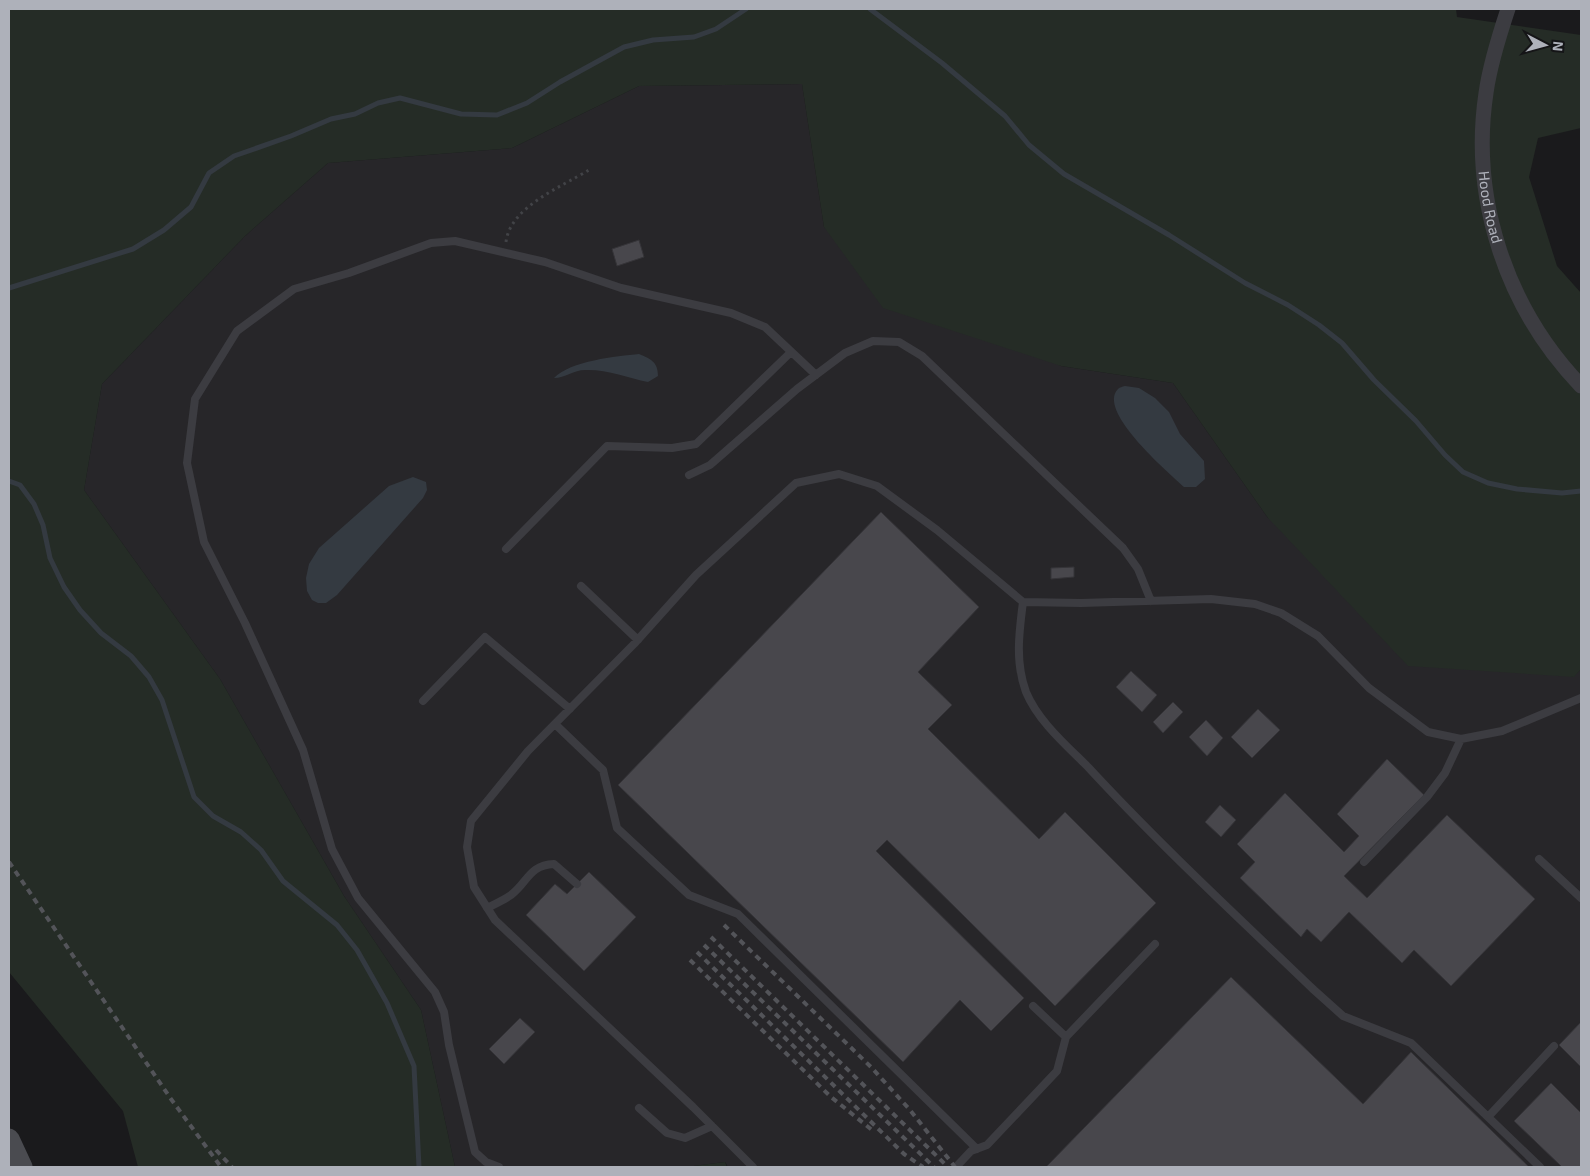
<svg xmlns="http://www.w3.org/2000/svg" width="1590" height="1176" font-family="'Exo 2',sans-serif">
<rect width="100%" height="100%" fill="#1a1a1c"/>
<!-- built -->
<path fill="#272629" d="M802,84L824,227L1061,366L1173,383L1268,518L1573,677L1581,669V1167H728L725,1162L686,1167H455L421,1010L344,896L220,679L84,490L102,384L245,236L328,163L512,148L639,86Z"/>
<!-- green -->
<path fill="#252c26" d="M9,9H1456L1457,17L1581,35V128L1538,138L1529,177L1557,266L1581,293V669L1574,677L1408,666L1268,518L1173,383L1061,366L883,308L824,227L802,84L639,86L512,148L328,163L245,236L102,384L84,490L220,679L344,896L421,1010L455,1167H138L123,1111L9,972Z
M725,1162L727,1167H686Z"/>
<!-- water -->
<path fill="#343a41" d="M639,354C651,359 658,362 658,376L648,382C628,378 606,369 585,370C574,370 565,378 554,378C570,361 617,356 639,354Z
M1125,386L1139,388L1155,398L1169,412L1180,434L1204,461L1205,479L1196,487H1184C1169,473 1096,411 1118,389C1120,387 1122,387 1125,386Z
M413,477L426,482L427,490L423,498L337,595L326,603H318L312,600L307,591L306,578L309,564L319,548L389,486Z"/>
<g fill="none" stroke-linecap="round" stroke-linejoin="round">
<!-- stream -->
<path stroke="#343a41" stroke-width="5" d="M870,9L942,63L1005,116L1029,145L1064,174L1169,235L1245,283L1288,305L1319,325L1342,343L1374,380L1416,421L1445,455L1463,472L1488,483L1517,489L1562,493L1581,491
M9,288L133,249L164,230L191,207L209,173L234,156L291,136L331,119L355,114L378,103L400,98L461,114L497,115L527,103L560,82L624,47L653,40L694,37L716,29L746,9
M9,481L20,485L34,504L43,525L50,558L64,587L80,610L101,633L131,656L149,677L162,700L194,797L213,816L241,832L261,850L283,881L337,925L357,950L387,1003L414,1066L419,1167"/>
</g>
<!-- building -->
<path fill="#48474c" stroke="#353438" d="M639,240L644,257L617,266L612,249Z
M881,512L979,607L918,672L952,705L928,729L1039,839L1065,812L1156,903L1055,1006L887,840L876,851L1024,998L991,1031L960,1000L903,1062L618,785Z
M1074,567V577L1051,579V568Z
M1131,671L1157,695L1142,712L1116,687Z
M1173,702L1183,712L1163,733L1153,722Z
M1258,709L1280,730L1252,758L1231,737Z
M1206,720L1223,738L1207,756L1189,737Z
M1387,759L1424,795L1344,876L1367,898L1447,815L1535,899L1451,986L1414,950L1402,963L1349,912L1321,942L1307,929L1301,937L1240,878L1255,862L1237,844L1285,793L1344,852L1359,836L1337,814Z
M1220,805L1236,820L1221,837L1205,822Z
M589,872L636,917L584,971L526,915L555,884L567,894Z
M1231,977L1363,1104L1411,1052L1529,1167H1046Z
M520,1018L535,1032L504,1064L489,1049Z
M1581,1022V1067L1559,1045Z
M1551,1083L1581,1113V1167H1562L1514,1121Z"/>
<g fill="none" stroke-linecap="round" stroke-linejoin="round">
<!-- path -->
<path stroke="#424347" stroke-width="3" stroke-dasharray="2.5 4" stroke-linecap="butt" d="M506,242C510,207 561,187 589,170"/>
<!-- service -->
<path stroke="#3c3c41" stroke-width="8" d="M689,475L710,465L797,389L845,353L873,341L899,342L922,356L1123,548L1138,569L1151,601
M506,549L607,446L672,448L696,444L791,352
M581,586L638,640
M1023,602C1019,633 1015,662 1026,692C1038,721 1066,745 1088,767C1160,845 1238,917 1314,990L1343,1016L1411,1043L1540,1167
M423,701L485,637L570,709
M555,724L603,770L617,828L689,895L738,914L977,1149
M1539,859L1581,898
M1364,862L1427,797L1445,773L1461,739
M487,908C495,904 504,900 511,895C528,882 529,865 554,864L577,884
M1033,1006L1066,1037
M639,1108L667,1133L685,1138L712,1126
M1488,1117L1554,1046
M499,1167L486,1162L475,1152L449,1045L444,1012L435,992L358,898L332,849L303,750L245,623L204,542L187,463L195,399L237,331L294,289L349,273L431,243L455,241L545,262L621,288L731,313L765,327L816,375
M753,1167L693,1107L495,920L474,887L467,847L471,821L528,751L634,644L696,575L796,483L839,474L877,486L937,530L1023,602L1081,603L1211,599L1255,604L1281,613L1318,636L1369,688L1428,732L1461,739L1502,731L1581,698
M956,1167L971,1151L987,1145L1057,1071L1066,1037L1155,944"/>
<!-- minor -->
<path stroke="#3c3c41" stroke-width="15" id="s1" d="M1508,9C1499,36 1490,64 1486,93C1470,200 1507,309 1581,386"/>
<!-- secondary -->
<path stroke="#4a4b50" stroke-width="21" d="M9,1139L22,1167"/>
<!-- rail -->
<path stroke="#535459" stroke-width="4" stroke-dasharray="6 5" stroke-linecap="butt" d="M9,862L171,1099L221,1167
M724,925L871,1067L910,1110L955,1167
M711,937L948,1167
M704,945L934,1167
M697,952L904,1154L923,1167
M690,960L831,1097L872,1130
M216,1150L232,1167"/>
</g>
<g text-anchor="middle" stroke-width="4" stroke-linejoin="round" paint-order="stroke">
<!-- street labels -->
<g font-size="15" fill="#aeb1ba" stroke="#151517">
<text dy="5" stroke="none"><textPath href="#s1" startOffset="202">Hood Road</textPath></text>
</g>
</g>
<!-- border -->
<rect width="1590" height="1176" fill="none" stroke="#aeb1ba" stroke-width="20"/>
<!-- north arrow -->
<g transform="translate(1545 45) rotate(96)" stroke="#151517" stroke-width="4" paint-order="stroke">
<path d="M0-4L9 19L0 12L-9 19Z" fill="#aeb1ba"/>
<text y="-8" font-size="14" font-weight="bold" text-anchor="middle" fill="#aeb1ba">N</text>
</g>
</svg>
